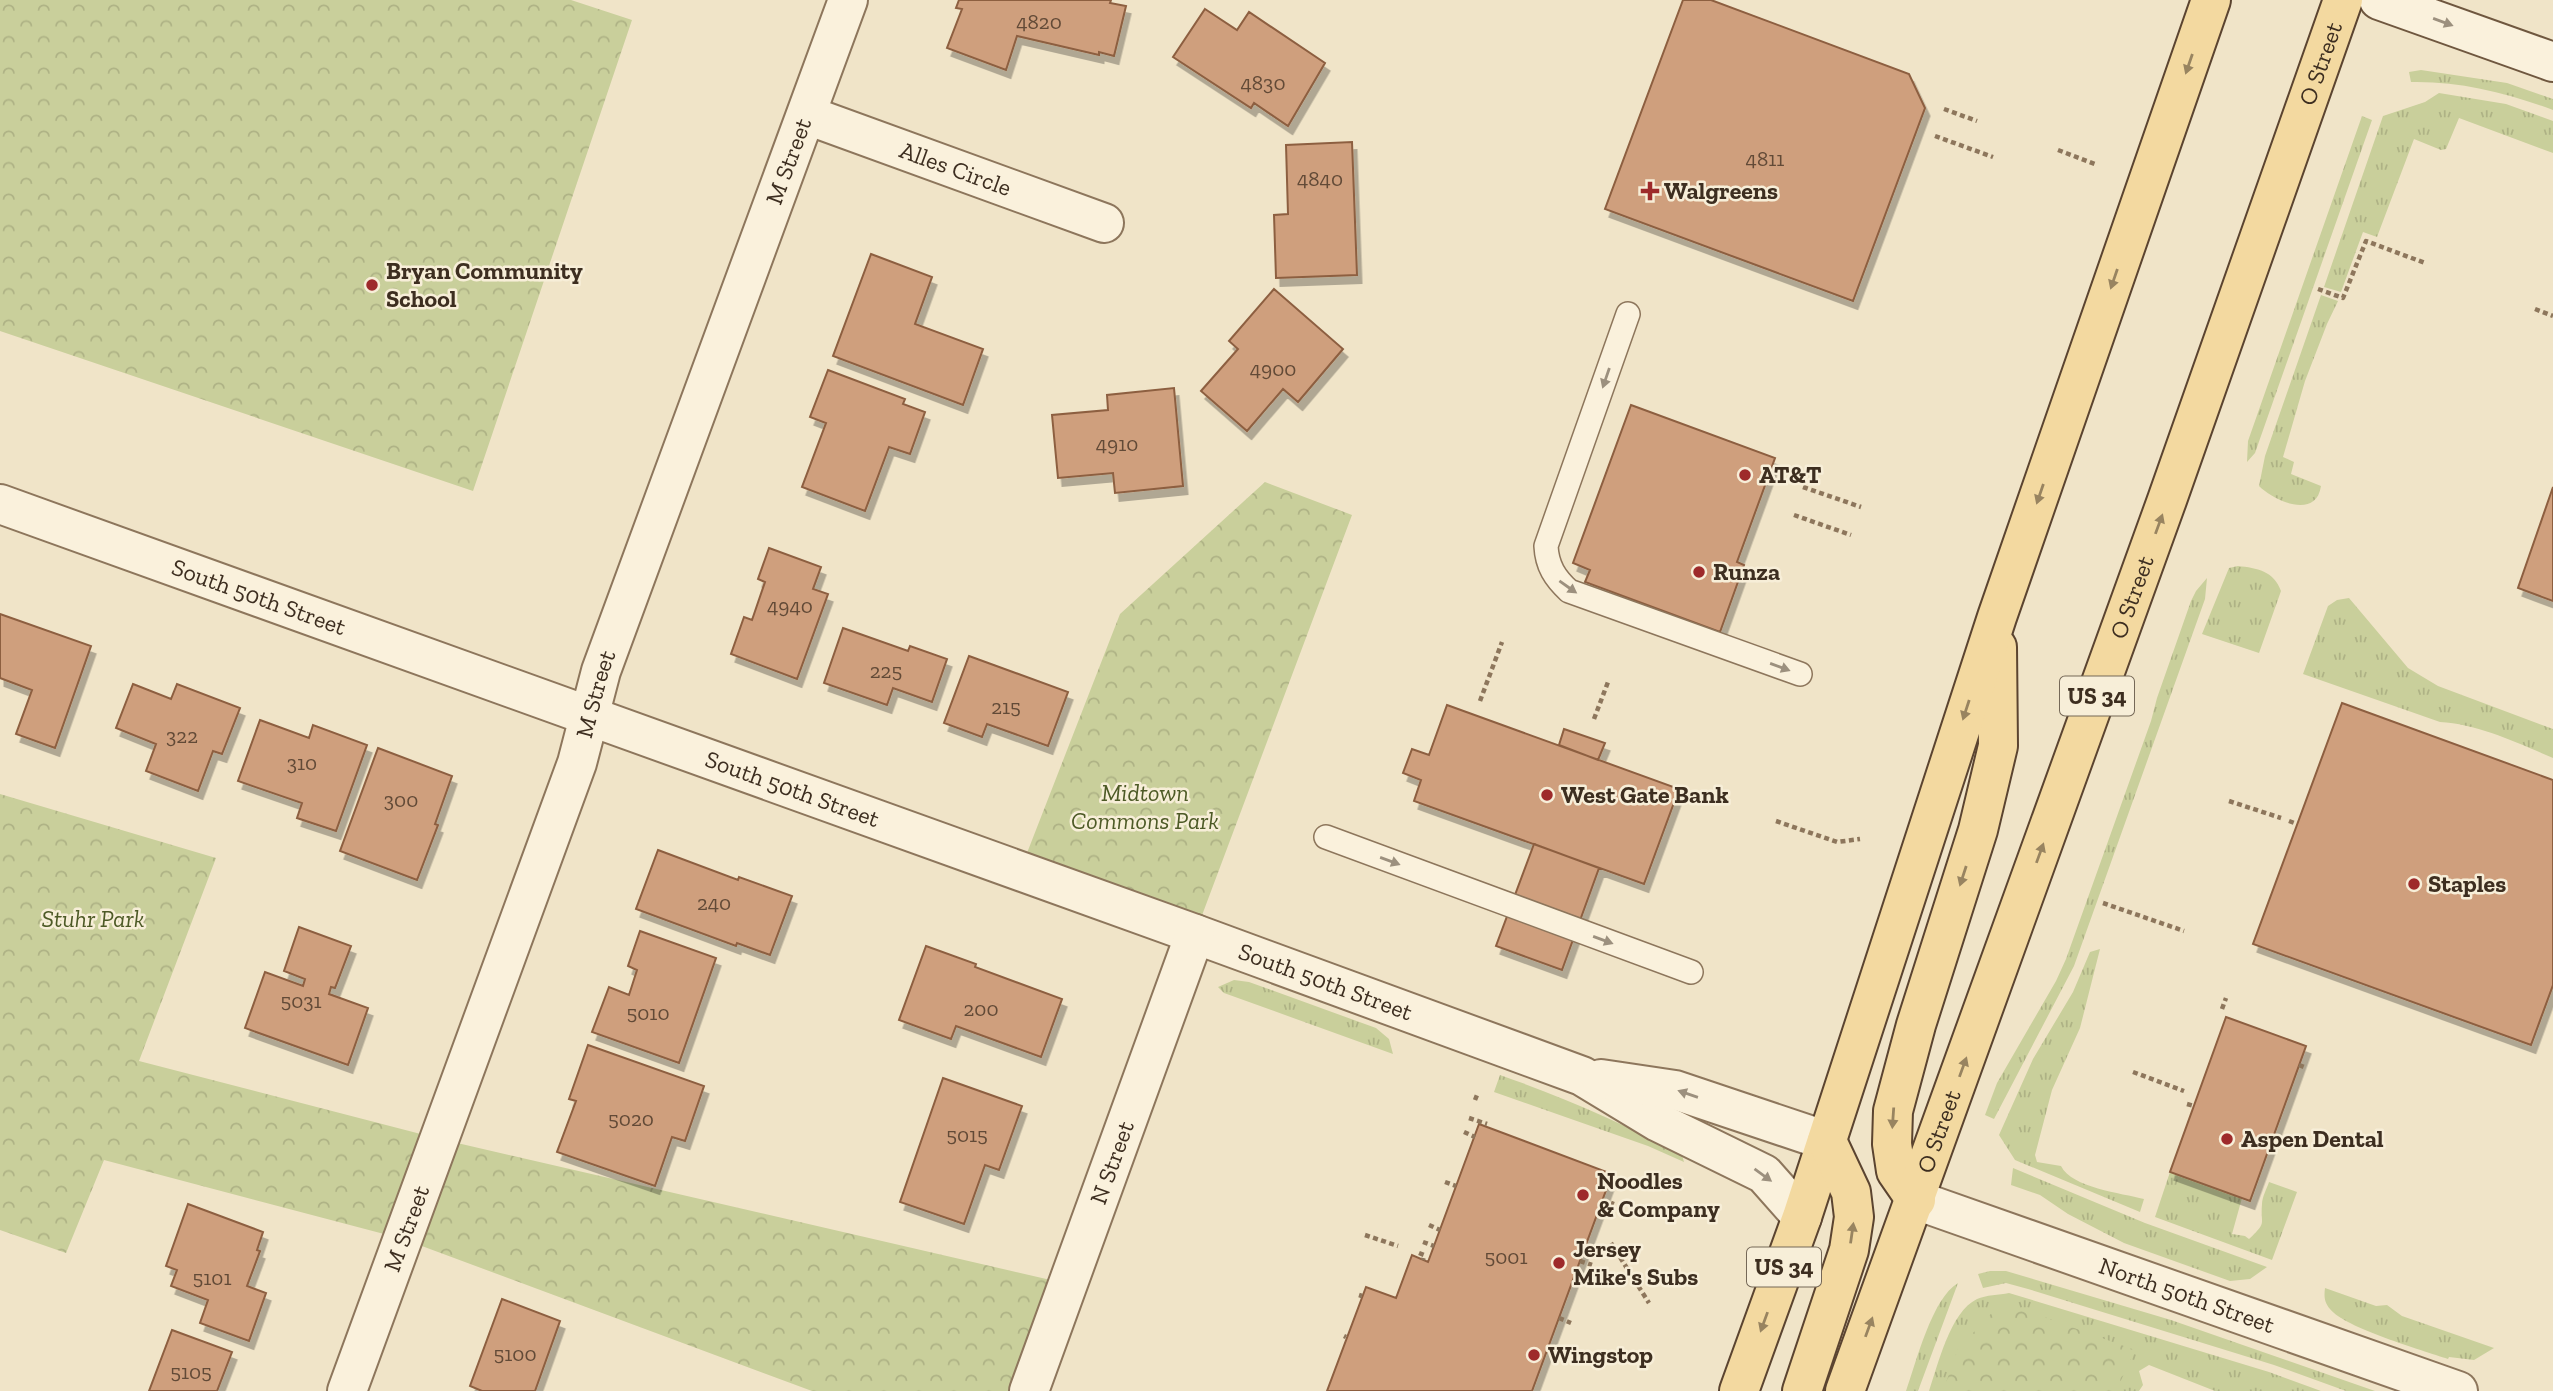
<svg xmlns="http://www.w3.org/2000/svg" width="2553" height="1391" font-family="'Zilla Slab',serif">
<defs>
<pattern id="grass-tufts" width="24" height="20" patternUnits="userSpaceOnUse" patternTransform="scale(1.75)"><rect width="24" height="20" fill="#c9cf9b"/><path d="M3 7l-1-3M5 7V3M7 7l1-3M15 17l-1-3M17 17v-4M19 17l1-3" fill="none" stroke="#aeb285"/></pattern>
<pattern id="forest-crowns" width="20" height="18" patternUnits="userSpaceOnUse" patternTransform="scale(1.75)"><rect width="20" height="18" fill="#c9cf9b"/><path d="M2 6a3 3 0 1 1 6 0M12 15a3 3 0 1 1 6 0" fill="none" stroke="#aeb285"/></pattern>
<filter id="shadow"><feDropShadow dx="4.5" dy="8" stdDeviation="0" flood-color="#0004"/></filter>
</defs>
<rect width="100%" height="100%" fill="#f0e4c8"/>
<!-- grass -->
<path fill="url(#grass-tufts)" d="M2421,70L2507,83L2553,99V110C2507,93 2460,81 2411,82L2409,72Z
M2439,93L2506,104L2553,121V153L2459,118L2446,149L2441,150L2414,139L2377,237L2363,232L2341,292L2324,287L2383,116L2425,102Z
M2362,116L2372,120L2255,453L2247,462L2248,441Z
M2321,295L2338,301L2327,324L2305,381L2283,457L2294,462L2291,474L2321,486C2316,520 2274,501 2259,486L2265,456Z
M2238,566C2257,568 2274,571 2281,591L2259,653L2202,634L2229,568Z
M2207,578L2205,599L2074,966L1994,1119L1985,1115L1997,1083L2056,981L2066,959L2151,721L2157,698L2191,601L2196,591Z
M2349,598L2408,668L2438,686L2553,729V758C2518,743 2478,724 2440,722L2303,674L2328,606L2337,600Z
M2100,949L2080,1028L2052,1090L2035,1155L2037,1162L2061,1166C2072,1188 2121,1193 2144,1199L2140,1212L2015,1160L1999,1135L2033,1059L2073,992L2090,952Z
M1234,980L1249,982L1376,1028L1389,1039L1393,1054L1224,993L1218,987Z
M1500,1075C1563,1097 1623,1123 1682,1155L1684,1162L1648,1146L1494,1092Z
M2013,1168L2145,1223L2267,1267L2250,1279L2230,1281L2124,1243L2068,1214L2040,1195L2011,1185Z
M2170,1172L2242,1198L2232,1234L2245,1236L2249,1239C2268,1221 2260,1225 2262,1204C2262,1197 2267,1188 2269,1182L2297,1192L2272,1260L2155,1217Z
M1990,1271H2006L2171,1320L2375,1391H2346L2274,1365L2028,1289L2006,1283L1983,1288L1978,1274Z
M1958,1283L1918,1391H1906C1916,1363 1932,1298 1958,1283Z
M2325,1288L2376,1306L2387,1305L2402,1316L2494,1348L2474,1360L2449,1357L2448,1359C2422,1350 2345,1328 2330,1309C2324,1302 2324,1296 2325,1288Z
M2009,1293L2269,1372L2321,1391H2215L2149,1365L2139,1371L2143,1385L2139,1391H1929C1938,1365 1950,1312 1977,1299C1986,1295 1999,1295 2009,1293Z"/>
<!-- forest -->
<path fill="url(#forest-crowns)" d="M0,0H571L632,20L473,491L0,331Z
M1265,482L1352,515L1195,934L1020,871L1120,614Z
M0,794L216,858L139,1061L440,1139L1068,1284L1029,1391H812L403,1239L104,1160L66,1253L0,1230Z
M2002,1302L2135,1350L2116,1391H1943L1958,1349Z"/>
<!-- building -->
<path fill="#cf9f7d" stroke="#8d5f41" stroke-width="2" filter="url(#shadow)" d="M959,0H1111L1110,3L1126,6L1114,56L1099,52V55L1017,36L1006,70L947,48L962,9L956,8Z
M1683,0H1711L1909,74L1925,108L1853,301L1605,209Z
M1205,9L1237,30L1249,12L1325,63L1288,126L1254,103L1251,108L1173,57Z
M1352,142L1357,275L1276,278L1274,215L1288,214L1286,145Z
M871,254L932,277L915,324L983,349L963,405L833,356Z
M1274,289L1343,349L1298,402L1283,389L1247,431L1201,391L1238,349L1229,341Z
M828,370L905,399L903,404L925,412L910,454L889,447L865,511L802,487L826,423L810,417Z
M1174,388L1183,486L1115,493L1113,473L1058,478L1052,415L1108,410L1107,395Z
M1631,405L1775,458L1737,562L1744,565L1720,632L1585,582L1590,570L1573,563Z
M2553,487V601L2518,588Z
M769,548L821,567L813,589L828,594L797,679L731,654L744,617L752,620L765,582L758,579Z
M0,614L91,646L55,748L16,734L32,690L0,678Z
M843,628L908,651L910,646L947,659L932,702L893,688L887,705L824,683Z
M969,656L1068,692L1048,746L987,724L982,737L944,723Z
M133,684L171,699L177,684L240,708L222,754L213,751L198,791L146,771L156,744L116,728Z
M2342,703L2553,780V985L2531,1045L2253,944Z
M1447,705L1679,789L1644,884L1414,801L1421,780L1403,773L1412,749L1429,755Z
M260,720L309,738L313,725L367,745L336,831L297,818L302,803L238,781Z
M1564,729L1605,743L1598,760L1559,745Z
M378,748L452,776L435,824L438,825L417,880L340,851Z
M1534,844L1599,868L1562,970L1496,946Z
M658,850L738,880L739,877L792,896L770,955L737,943L736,946L636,909Z
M299,927L351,946L335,988L331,987L329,994L368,1008L348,1065L245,1028L265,972L303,986L305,979L284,971Z
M640,931L716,958L679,1063L592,1032L609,987L629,995L637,970L628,966Z
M926,946L976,964L975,967L1062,999L1041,1057L956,1026L951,1039L899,1020Z
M2226,1017L2306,1046L2250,1201L2170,1172Z
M588,1045L704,1086L685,1141L672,1137L655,1186L557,1152L576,1101L569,1099Z
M943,1078L1022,1106L999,1170L985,1165L964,1224L900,1202Z
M1479,1124L1612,1174L1532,1391H1327L1366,1287L1396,1298L1412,1255L1428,1262Z
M188,1204L263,1232L257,1250L260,1251L247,1286L266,1293L249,1341L200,1323L208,1300L171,1286L177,1270L166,1266Z
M502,1299L560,1321L535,1391H482L470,1386Z
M172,1330L232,1352L217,1391H149Z"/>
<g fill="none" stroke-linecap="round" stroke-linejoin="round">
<defs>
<path id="service" d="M1628,314L1546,546C1547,566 1555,578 1569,591L1800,674
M1326,837L1691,972"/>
<g id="minor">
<path id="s1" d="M807,115L1104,223"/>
<path id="s2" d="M0,504L1195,934L1582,1076L1658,1122L1764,1174L1802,1217"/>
<path d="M1601,1079L1675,1090L1827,1141"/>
<path id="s3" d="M1916,1200L2458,1391"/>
<path id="s4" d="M347,1391L577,763L601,671L848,0"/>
<path id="s5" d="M1029,1391L1195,934"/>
</g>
<path id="secondary" d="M2379,0L2553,62"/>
<g id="primary">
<path d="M1916,1200L1896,1171L1892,1144L1893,1111L1916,1025L1978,830L1998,746L1997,647"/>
<path d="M1739,1391L1802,1217L1997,617L2211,0"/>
<path d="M1802,1391L1849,1250L1854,1217L1851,1192L1827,1141"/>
<path id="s6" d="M1845,1391L2167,500L2343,0"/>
</g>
</defs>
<!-- service casing -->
<use href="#service" stroke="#8d765c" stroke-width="26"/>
<!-- minor casing -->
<use href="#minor" stroke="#8d765c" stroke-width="42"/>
<!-- secondary casing -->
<use href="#secondary" stroke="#6f573f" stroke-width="42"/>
<!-- primary casing -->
<use href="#primary" stroke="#5b4430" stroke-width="42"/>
<!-- path -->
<path stroke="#8d765c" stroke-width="4.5" stroke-dasharray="5 3.5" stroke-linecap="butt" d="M1944,109L1977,121
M1935,136L1993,157
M2058,150L2095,164
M2318,289L2343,298L2366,241L2425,263
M2535,309L2553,316
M1803,487L1861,507
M1794,515L1851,535
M1480,701L1502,642
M1594,719L1608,682
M2229,801L2281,818
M1776,821L1837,842L1860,839
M2289,821L2297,824
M2103,903L2184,931
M2222,1009L2226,998
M2299,1065L2304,1067
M2133,1072L2184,1091
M1475,1100L1477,1095
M2187,1104L2194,1106
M1469,1118L1487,1124
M1464,1132L1475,1137
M1445,1182L1456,1186
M1603,1200L1614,1204
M1429,1225L1440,1230
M1365,1235L1398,1246
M1423,1242L1434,1246
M1611,1243L1649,1303
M1419,1253L1424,1255L1423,1260
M1580,1261L1592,1265
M1359,1295L1362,1296
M1559,1318L1571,1323
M1344,1336L1346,1337"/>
<!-- service -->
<use href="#service" stroke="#faf1dc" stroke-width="23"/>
<!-- minor -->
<use href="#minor" stroke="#faf1dc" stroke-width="38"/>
<!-- secondary -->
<use href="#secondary" stroke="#faf1dc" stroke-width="38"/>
<!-- primary -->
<use href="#primary" stroke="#f3d9a0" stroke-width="38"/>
</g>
<!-- one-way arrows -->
<defs><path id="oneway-solid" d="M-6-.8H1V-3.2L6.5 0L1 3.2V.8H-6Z" transform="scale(1.75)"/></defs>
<g fill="#9c907e">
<use href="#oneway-solid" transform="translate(2443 22) rotate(20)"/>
<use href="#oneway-solid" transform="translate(1606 378) rotate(109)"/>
<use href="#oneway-solid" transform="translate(1568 587) rotate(35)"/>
<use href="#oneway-solid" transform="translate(1780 667) rotate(20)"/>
<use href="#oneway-solid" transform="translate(1390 861) rotate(20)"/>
<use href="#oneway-solid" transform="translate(1603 940) rotate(20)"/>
<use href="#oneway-solid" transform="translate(1688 1094) rotate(-161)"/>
<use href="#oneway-solid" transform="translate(1763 1175) rotate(36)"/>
</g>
<g fill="#988460">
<use href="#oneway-solid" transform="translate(2189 64) rotate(109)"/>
<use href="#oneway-solid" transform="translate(2114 279) rotate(109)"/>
<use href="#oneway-solid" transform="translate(2040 494) rotate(109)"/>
<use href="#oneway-solid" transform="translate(2159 524) rotate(-70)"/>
<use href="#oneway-solid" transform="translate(1966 710) rotate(108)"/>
<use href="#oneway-solid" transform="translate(2040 853) rotate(-70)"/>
<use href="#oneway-solid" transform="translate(1963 876) rotate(108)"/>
<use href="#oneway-solid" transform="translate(1963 1067) rotate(-70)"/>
<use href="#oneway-solid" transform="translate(1893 1118) rotate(94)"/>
<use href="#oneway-solid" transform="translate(1852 1233) rotate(-82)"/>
<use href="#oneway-solid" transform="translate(1764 1322) rotate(110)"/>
<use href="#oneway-solid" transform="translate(1869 1327) rotate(-70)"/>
</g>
<!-- markers -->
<g fill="#9e2a2b" stroke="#f7eed8" stroke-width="2.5">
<path d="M1646.5 180.5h7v7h7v7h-7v7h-7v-7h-7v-7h7z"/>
<circle cx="372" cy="285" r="7"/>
<circle cx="1745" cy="475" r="7"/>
<circle cx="1699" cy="572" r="7"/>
<circle cx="1547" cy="795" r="7"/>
<circle cx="2414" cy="884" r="7"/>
<circle cx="2227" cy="1139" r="7"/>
<circle cx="1583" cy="1195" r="7"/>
<circle cx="1559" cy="1263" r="7"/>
<circle cx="1534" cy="1355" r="7"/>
</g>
<g text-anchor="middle" stroke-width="5" stroke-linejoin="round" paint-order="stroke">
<!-- number labels -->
<g font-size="21" fill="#624a37">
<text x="1039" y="29">4820</text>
<text x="1263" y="90">4830</text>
<text x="1765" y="166">4811</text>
<text x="1320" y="186">4840</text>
<text x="1273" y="376">4900</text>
<text x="1117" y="451">4910</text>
<text x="790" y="613">4940</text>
<text x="886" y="678">225</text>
<text x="1006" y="714">215</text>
<text x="182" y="743">322</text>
<text x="302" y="770">310</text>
<text x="401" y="807">300</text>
<text x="714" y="910">240</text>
<text x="301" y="1008">5031</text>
<text x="981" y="1016">200</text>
<text x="648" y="1020">5010</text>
<text x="631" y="1126">5020</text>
<text x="967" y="1142">5015</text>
<text x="1506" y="1264">5001</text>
<text x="212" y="1285">5101</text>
<text x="515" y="1361">5100</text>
<text x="191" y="1379">5105</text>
</g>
<!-- shield labels -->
<g fill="#f7eed8" stroke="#756857" stroke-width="2">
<rect x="2060" y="676.5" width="74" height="39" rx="5"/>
<rect x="1747" y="1247.5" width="74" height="39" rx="5"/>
</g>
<g font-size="23" font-weight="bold" fill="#3d2e20">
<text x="2097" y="704">US 34</text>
<text x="1784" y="1275">US 34</text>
</g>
<!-- street labels -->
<g font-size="24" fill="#3d2e20" stroke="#f7eed8">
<text dy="8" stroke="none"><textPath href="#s6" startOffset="1410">O Street</textPath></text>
<text dy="8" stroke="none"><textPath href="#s4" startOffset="1307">M Street</textPath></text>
<text dy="8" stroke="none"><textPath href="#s1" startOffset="158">Alles Circle</textPath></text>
<text dy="8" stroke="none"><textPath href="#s2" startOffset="275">South 50th Street</textPath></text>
<text dy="8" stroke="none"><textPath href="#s6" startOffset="844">O Street</textPath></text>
<text dy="8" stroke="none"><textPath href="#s4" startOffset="740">M Street</textPath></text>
<text dy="8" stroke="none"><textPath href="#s2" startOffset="842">South 50th Street</textPath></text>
<text dy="8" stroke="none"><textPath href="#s2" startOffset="1409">South 50th Street</textPath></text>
<text dy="8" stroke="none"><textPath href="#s6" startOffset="276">O Street</textPath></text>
<text dy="8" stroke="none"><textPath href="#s5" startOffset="243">N Street</textPath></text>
<text dy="8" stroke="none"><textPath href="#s4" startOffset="173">M Street</textPath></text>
<text dy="8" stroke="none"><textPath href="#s3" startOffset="287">North 50th Street</textPath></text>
</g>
<!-- poi labels -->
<g font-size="24" font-weight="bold" fill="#3d2e20" stroke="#f7eed8" text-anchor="start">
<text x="1664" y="199">Walgreens</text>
<text x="386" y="279">Bryan Community<tspan x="386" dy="28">School</tspan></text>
<text x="1759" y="483">AT&amp;T</text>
<text x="1713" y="580">Runza</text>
<text x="1561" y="803">West Gate Bank</text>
<text x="2428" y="892">Staples</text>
<text x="2241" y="1147">Aspen Dental</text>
<text x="1597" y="1189">Noodles<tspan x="1597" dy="28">&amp; Company</tspan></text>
<text x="1573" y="1257">Jersey<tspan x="1573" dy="28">Mike's Subs</tspan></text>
<text x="1548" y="1363">Wingstop</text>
</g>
<!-- park labels -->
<g font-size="24" font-style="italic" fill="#4d5a26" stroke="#f7eed8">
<text x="1145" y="801">Midtown<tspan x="1145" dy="28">Commons Park</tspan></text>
<text x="93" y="927">Stuhr Park</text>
</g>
</g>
</svg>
